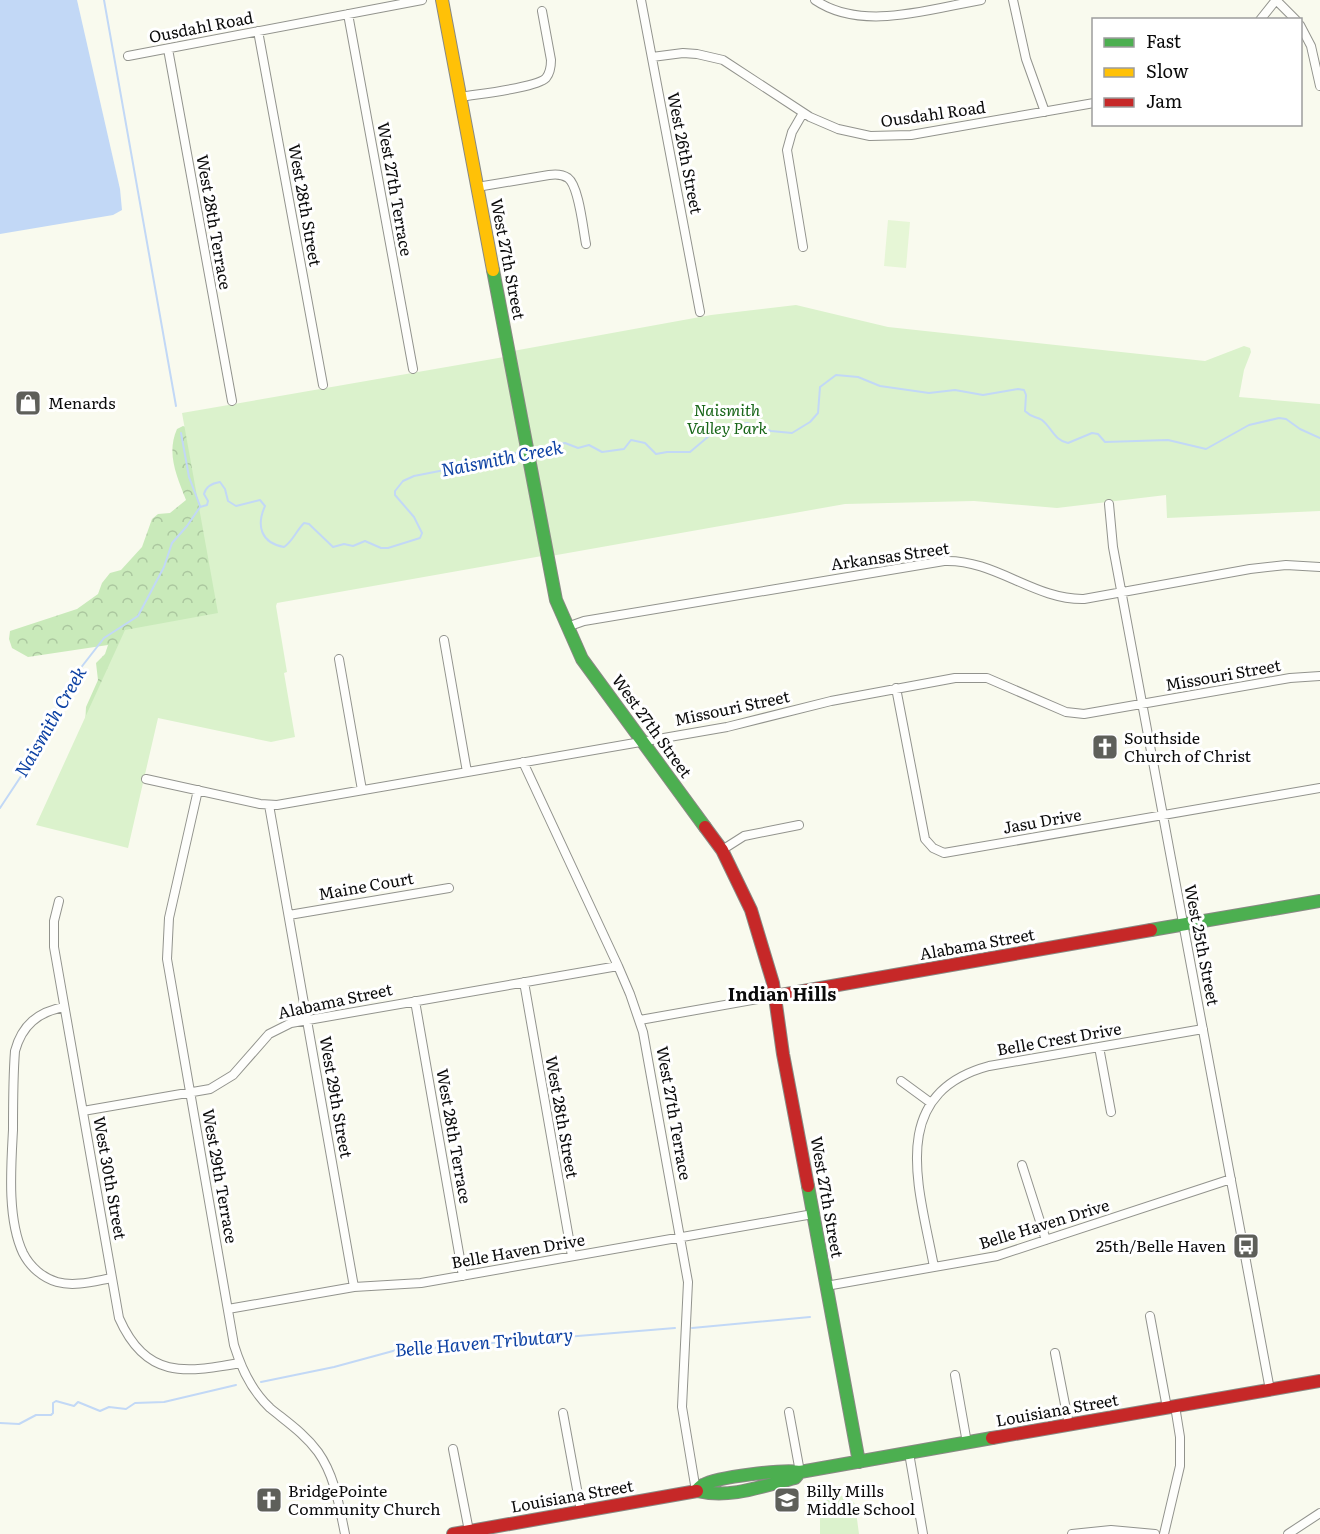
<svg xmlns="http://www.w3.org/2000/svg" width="1320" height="1534" font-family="Literata,serif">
<defs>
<pattern id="forest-crowns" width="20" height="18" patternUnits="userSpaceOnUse" patternTransform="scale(1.5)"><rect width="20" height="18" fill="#c9eaba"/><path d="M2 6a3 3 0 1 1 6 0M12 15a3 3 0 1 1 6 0" fill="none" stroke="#abc79f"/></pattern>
</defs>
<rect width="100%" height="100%" fill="#f9faee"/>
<!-- forest -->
<path fill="url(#forest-crowns)" d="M183,426L189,428L244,592L84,744L86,707L98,680L96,663L105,654L108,645L28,657L12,648L9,639L10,631L77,609L98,594L102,583L110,573L121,570L142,547L152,519L158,514L170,513L186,500C177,476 166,454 177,429Z"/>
<!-- park -->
<path fill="#dbf2cc" d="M796,305L888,327L1205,361L1244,346L1250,348L1251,352L1244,370L1239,397L1320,404V511L1167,518L1166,495L1057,508L974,501L845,504L551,556L513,351L711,315Z
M504,357L542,556L277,603L276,606L287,672L284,673L295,737L271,742L158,718L128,848L36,825L125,630L218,613L182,413Z
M841,1496L850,1498L855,1504L859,1534H820V1519L817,1502Z"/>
<!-- pitch -->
<path fill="#e6f6d6" d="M888,220L910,222L906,268L884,266Z"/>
<!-- water -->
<path fill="#c2d8f6" d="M0,0H77L120,189L122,210L113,215L0,234Z"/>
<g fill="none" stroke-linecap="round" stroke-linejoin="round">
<!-- stream -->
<path stroke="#c2d8f6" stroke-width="2" d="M104,0L176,406
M181,433L189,477L200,506
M533,450L565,443L578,448L589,445L602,452L624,449L631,440L645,443L656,454L667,452H690L709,436L725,428L747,423L771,431L792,433L810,422L818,413L820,387L836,375L858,377L880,386L929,393L955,390L983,395L1018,389L1024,390L1026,395L1025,411C1032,418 1035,416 1042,420C1052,428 1054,440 1068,443L1092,433L1098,434L1105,442L1168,440L1206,449L1249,425L1279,418L1286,419L1300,429L1320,438
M0,808L47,737L51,718L76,674L104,638L138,616L164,567L172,543L187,526L200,507L207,505L208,501L204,494C206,486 213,483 220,482L225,489L228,501L236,506L260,500L265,506C256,526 261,543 284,547C293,541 296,531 304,523L309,524L333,547L344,544L353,546L365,541L381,548H388L420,538L422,533L414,517L395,495V491L403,481L414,476L470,465L524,451
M692,1328L810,1317
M261,1382L334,1367L393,1351L400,1347L431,1348L675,1328
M0,1423L19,1424L36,1415H51L53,1413V1403L56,1401L74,1406L78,1402L100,1411L109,1407L126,1409L135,1403L164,1402L236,1385"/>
<defs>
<path id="street" d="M641,0L700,312
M815,0C862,32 929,9 981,0
M1013,0L1026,59L1045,112
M1276,0L1296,20
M348,14L413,369
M1260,20L1276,0
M1300,25L1311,46L1320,86
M258,31L323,385
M168,49L232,401
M128,56L422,0
M652,57L683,53L697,54L723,60L810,117L838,129L870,136L911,135L1094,103
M461,97C477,94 536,88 546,78C550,73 551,66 551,60L542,11
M477,187L549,175C555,174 562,174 568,178C579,186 583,229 586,244
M803,247L787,150L792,132L803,113
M1109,504L1113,547L1270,1390
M567,627L584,621L944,561C995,559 1034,600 1084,599L1250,569L1286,565L1320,567
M444,640L467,772
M339,659L362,790
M896,688L925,839L933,848L944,853L1320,788
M523,762L618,966L630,994L643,1032L688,1282L682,1407L696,1491
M146,779L260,804L277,805L727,727L831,701L955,678H987L1066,712L1084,714L1290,678L1320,676
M198,790L169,918L167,959L234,1345C241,1368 252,1391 270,1408C287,1422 305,1434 318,1452C335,1476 339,1505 345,1534
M269,805L354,1287
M722,850L744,836L799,825
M59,901L54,921V947L119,1318C146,1379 184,1373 240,1363
M289,915L449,888
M524,982L572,1256
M415,1001L463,1276
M64,1007C38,1012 22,1025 15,1051C13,1077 13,1104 13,1130C11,1167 7,1219 23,1253C30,1267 43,1278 57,1282C75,1287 95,1281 112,1278
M640,1020L775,996
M1099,1047L1111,1112
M901,1081L931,1103
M83,1111L210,1089L233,1075L269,1034L291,1023L618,966
M1022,1165L1046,1240
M934,1267C920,1190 885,1094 989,1066L1203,1029
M826,1286L997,1256L1231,1179
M228,1309L354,1287L421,1283L813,1214
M1150,1316L1167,1408
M1055,1353L1069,1425
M955,1375L967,1443
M789,1412L800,1472
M563,1413L581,1511
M453,1449L469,1531
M909,1453L923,1534
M1072,1534L1111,1530L1155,1534
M1164,1534L1180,1466V1437L1175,1406
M1288,1534L1320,1513"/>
<path id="fast" d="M493,270L556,600L582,659L705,827
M1151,930L1320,901
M808,1186L859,1462
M696,1491C698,1489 700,1486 703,1485C717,1477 783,1469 800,1472L992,1438
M697,1491C730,1499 763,1486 795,1478L800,1472"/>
<path id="slow" d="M442,0L493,270"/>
<path id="jam" d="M705,827L722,850L751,910L773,983L783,1054L808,1186
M775,996L1151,930
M992,1438L1320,1381
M453,1534L697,1491"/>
</defs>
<!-- street casing -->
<use href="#street" stroke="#92938d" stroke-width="10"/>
<!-- fast casing -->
<use href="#fast" stroke="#898984" stroke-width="14"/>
<!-- slow casing -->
<use href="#slow" stroke="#898984" stroke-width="14"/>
<!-- jam casing -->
<use href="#jam" stroke="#898984" stroke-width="14"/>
<!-- street -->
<use href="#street" stroke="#fefefc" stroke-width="8"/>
<!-- fast -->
<use href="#fast" stroke="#4caf50" stroke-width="12"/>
<!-- slow -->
<use href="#slow" stroke="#ffc107" stroke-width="12"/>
<!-- jam -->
<use href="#jam" stroke="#c62828" stroke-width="12"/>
</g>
<!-- icons -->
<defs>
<symbol id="shop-square" viewBox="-11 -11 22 22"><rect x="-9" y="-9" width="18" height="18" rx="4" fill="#5e5f5a" stroke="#fff"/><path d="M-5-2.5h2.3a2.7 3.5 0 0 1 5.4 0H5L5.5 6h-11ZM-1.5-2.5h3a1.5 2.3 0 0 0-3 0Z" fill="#fff"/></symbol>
<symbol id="church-square" viewBox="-11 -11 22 22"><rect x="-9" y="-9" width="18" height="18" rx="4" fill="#5e5f5a" stroke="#fff"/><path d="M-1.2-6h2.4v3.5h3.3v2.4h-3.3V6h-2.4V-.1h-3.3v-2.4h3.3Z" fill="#fff"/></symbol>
<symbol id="bus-square" viewBox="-11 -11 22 22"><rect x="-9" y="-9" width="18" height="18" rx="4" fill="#5e5f5a" stroke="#fff"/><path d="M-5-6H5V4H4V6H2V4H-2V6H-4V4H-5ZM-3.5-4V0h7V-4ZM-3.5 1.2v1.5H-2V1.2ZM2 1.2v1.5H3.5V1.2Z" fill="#fff"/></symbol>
<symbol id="school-square" viewBox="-11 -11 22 22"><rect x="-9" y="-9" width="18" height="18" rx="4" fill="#5e5f5a" stroke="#fff"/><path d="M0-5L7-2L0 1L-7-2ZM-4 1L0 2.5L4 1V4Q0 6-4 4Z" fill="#fff"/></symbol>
</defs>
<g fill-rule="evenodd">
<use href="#shop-square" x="13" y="388" width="30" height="30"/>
<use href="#church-square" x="1090" y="732" width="30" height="30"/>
<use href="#bus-square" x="1231" y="1231" width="30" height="30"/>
<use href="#church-square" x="254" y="1485" width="30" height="30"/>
<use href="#school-square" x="772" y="1485" width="30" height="30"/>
</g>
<g text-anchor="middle" stroke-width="6" stroke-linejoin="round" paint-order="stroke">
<!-- street labels -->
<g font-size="16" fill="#0b0b0b" stroke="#fff">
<text transform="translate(201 27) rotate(-11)" y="6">Ousdahl Road</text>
<text transform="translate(933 114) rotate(-8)" y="6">Ousdahl Road</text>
<text transform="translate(685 153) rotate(79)" y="6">West 26th Street</text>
<text transform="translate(395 189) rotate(80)" y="6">West 27th Terrace</text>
<text transform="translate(305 205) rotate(80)" y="6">West 28th Street</text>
<text transform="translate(214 222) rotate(80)" y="6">West 28th Terrace</text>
<text transform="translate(508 259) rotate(79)" y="6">West 27th Street</text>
<text transform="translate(890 556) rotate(-8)" y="6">Arkansas Street</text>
<text transform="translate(1223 675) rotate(-10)" y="6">Missouri Street</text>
<text transform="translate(732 708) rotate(-12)" y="6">Missouri Street</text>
<text transform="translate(652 726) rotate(54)" y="6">West 27th Street</text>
<text transform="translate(1042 821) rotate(-10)" y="6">Jasu Drive</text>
<text transform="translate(366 886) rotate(-10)" y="6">Maine Court</text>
<text transform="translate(977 944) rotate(-10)" y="6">Alabama Street</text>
<text transform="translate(1202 945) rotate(79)" y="6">West 25th Street</text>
<text transform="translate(335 1001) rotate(-12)" y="6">Alabama Street</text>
<text transform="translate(1059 1039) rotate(-10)" y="6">Belle Crest Drive</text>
<text transform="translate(336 1097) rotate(80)" y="6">West 29th Street</text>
<text transform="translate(674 1113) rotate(80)" y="6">West 27th Terrace</text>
<text transform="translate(562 1117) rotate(80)" y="6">West 28th Street</text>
<text transform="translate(454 1136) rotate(80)" y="6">West 28th Terrace</text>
<text transform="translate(220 1176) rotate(80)" y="6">West 29th Terrace</text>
<text transform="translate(110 1178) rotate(80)" y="6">West 30th Street</text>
<text transform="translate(827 1197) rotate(80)" y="6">West 27th Street</text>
<text transform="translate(1044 1224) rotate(-17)" y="6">Belle Haven Drive</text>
<text transform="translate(518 1251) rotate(-10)" y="6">Belle Haven Drive</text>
<text transform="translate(1057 1410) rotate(-10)" y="6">Louisiana Street</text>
<text transform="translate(572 1496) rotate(-10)" y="6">Louisiana Street</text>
</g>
<!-- poi labels -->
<g font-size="16" fill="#0b0b0b" stroke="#fff" text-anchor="start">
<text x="48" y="409">Menards</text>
<text x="1124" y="744">Southside<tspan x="1124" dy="18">Church of Christ</tspan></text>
<text x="1226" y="1252" text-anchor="end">25th/Belle Haven</text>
<text x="288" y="1497">BridgePointe<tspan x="288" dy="18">Community Church</tspan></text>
<text x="806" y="1497">Billy Mills<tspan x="806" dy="18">Middle School</tspan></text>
</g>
<!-- park labels -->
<g font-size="16" font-style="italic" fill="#186619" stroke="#fff">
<text x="727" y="416">Naismith<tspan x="727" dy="18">Valley Park</tspan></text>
</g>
<!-- water labels -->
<g font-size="18" font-style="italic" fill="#0d41a3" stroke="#fff">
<text transform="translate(502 459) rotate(-11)" y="6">Naismith Creek</text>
<text transform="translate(51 722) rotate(-60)" y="6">Naismith Creek</text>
<text transform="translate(484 1343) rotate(-5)" y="6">Belle Haven Tributary</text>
</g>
<!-- neighbourhood labels -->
<g font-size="18" font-weight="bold" fill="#0b0b0b" stroke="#fff">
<text x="782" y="1001">Indian Hills</text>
</g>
</g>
<!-- legend -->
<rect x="1092" y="18" width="210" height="108" fill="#ffffff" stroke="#9d9d9d" stroke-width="1.5"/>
<rect x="1104" y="38" width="30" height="9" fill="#4caf50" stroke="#9d9d9d" stroke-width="1.5"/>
<text x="1146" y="48" font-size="18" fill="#0b0b0b">Fast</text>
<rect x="1104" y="68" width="30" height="9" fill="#ffc107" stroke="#9d9d9d" stroke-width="1.5"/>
<text x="1146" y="78" font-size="18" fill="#0b0b0b">Slow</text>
<rect x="1104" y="98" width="30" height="9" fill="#c62828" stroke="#9d9d9d" stroke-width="1.5"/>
<text x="1146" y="108" font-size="18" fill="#0b0b0b">Jam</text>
</svg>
